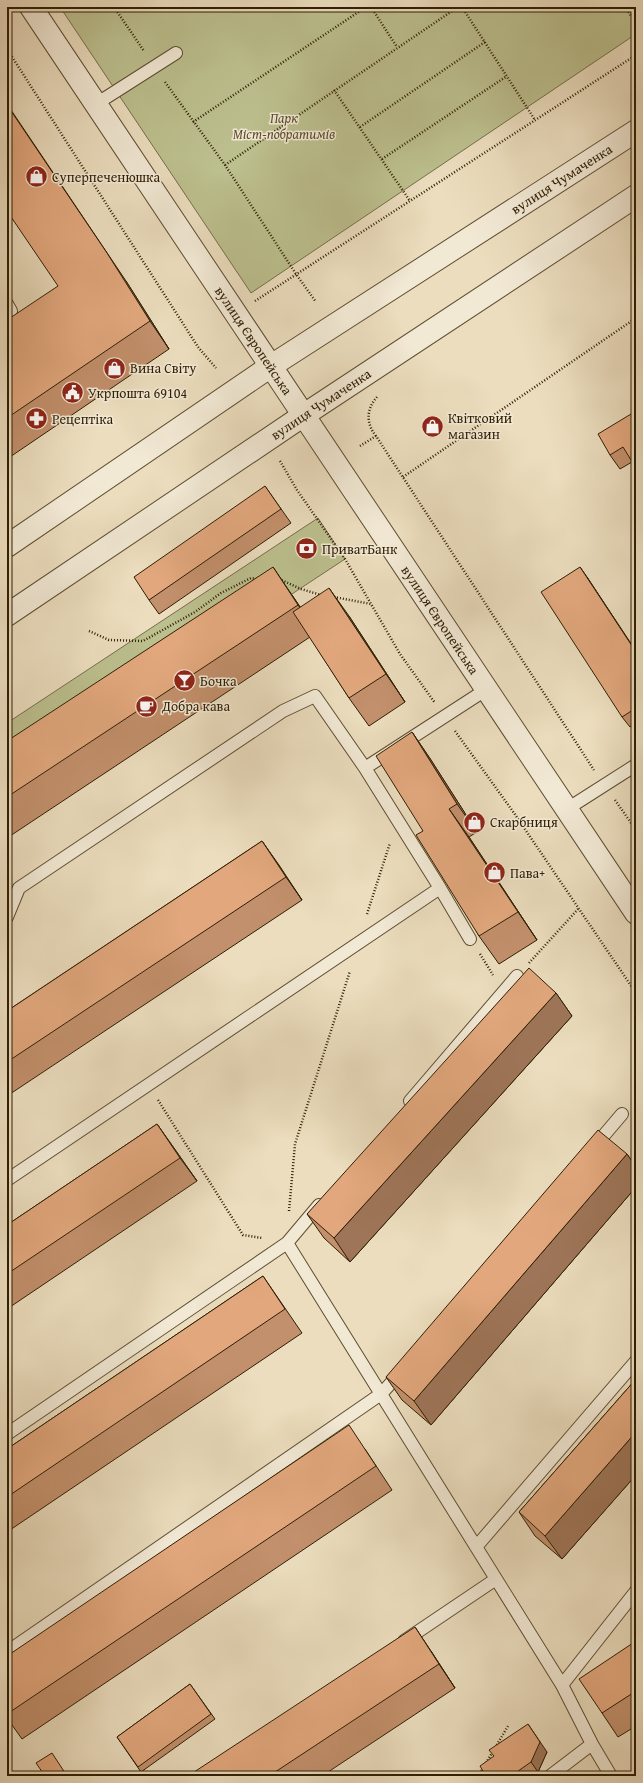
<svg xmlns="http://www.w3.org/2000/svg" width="643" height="1783" font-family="'Gentium Book Plus',serif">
<rect width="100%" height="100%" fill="#ebddbe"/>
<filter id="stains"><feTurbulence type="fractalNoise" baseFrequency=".005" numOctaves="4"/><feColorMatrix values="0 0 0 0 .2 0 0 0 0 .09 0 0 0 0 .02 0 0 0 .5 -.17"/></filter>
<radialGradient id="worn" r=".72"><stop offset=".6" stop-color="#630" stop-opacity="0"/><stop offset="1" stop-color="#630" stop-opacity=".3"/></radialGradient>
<!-- green -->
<path fill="#bcbf8e" stroke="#766e49" d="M60,7H636V34L251,293Z
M318,518L345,559L7,782V723Z"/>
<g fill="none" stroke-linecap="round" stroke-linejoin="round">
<defs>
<path id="service" d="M96,104L176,53
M7,304L11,311L7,314
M365,768L440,888L470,939
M567,809L636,765
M7,917L19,888L283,711L315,696L365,768L487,689
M410,1101L517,976
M594,1147L622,1114
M7,1180L440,888
M287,1243L562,1685L592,1744L611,1776
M7,1434L287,1243L319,1205
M476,1547L636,1361
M404,1641L496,1579
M7,1652L381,1394L401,1372
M562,1685L636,1591
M550,1776L592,1744"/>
<g id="minor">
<path id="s1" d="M31,7L636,913"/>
</g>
<g id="tertiary">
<path id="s2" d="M7,546L271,366L636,131"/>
<path id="s3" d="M7,615L304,415L636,196"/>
</g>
</defs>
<!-- service casing -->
<use href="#service" stroke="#5e4e32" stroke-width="14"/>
<!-- minor casing -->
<use href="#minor" stroke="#5e4e32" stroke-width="24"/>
<!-- tertiary casing -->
<use href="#tertiary" stroke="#5e4e32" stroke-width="24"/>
<!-- path -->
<path stroke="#2f1e04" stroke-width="2.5" stroke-dasharray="1 2" stroke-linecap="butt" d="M114,7L144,51
M371,7L397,47
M462,7L535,120
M625,7L636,23
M7,49L198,347L216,368
M165,82L225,165L296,274L316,302
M334,90L410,201
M193,122L366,7
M360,127L485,42
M382,159L507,76
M225,165L458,7
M255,301L636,55
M376,436C366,424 366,409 377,397
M360,446L376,436L594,770
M280,461L297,490L345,559L400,654L435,703
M403,477L636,318
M279,579L301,589L321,595
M334,597L371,604
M89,631L109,640L143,641L195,612L221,593L251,578L258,579
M455,731L514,813L636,993
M615,800L636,830
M367,914L390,843
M480,954L493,975
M529,963L579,908
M158,1100L243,1235L262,1238
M632,1101L636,1096
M289,1211L295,1144L350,971
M486,1763L508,1726
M478,1776L483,1768"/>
<!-- service -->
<use href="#service" stroke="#f2e9d5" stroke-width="12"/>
<!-- minor -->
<use href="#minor" stroke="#f2e9d5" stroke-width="22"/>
<!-- tertiary -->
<use href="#tertiary" stroke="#f2e9d5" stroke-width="22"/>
</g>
<!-- wall -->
<path fill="#c2906c" stroke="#2f1e04" d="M126,281L169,349L7,459V320Z
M636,411L632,462L620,469L610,455Z
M265,486L291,523L159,614L149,600Z
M587,577L636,651V723L630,727L622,717Z
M292,595L300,607L349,616L405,702L369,726L349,698L310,637L7,838V741Z
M412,732L431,760L477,832L469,837L537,940L499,964L479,936L423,831Z
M262,841L302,900L7,1096V1011Z
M556,993L572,1016L350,1262L324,1238L307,1214Z
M157,1124L197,1181L7,1309V1225Z
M627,1154L636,1167V1187L431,1425L402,1400L386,1377Z
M263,1276L302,1333L7,1532V1449Z
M636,1379V1475L562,1559L535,1536L519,1512Z
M365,1449L392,1490L22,1739L7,1718V1656Z
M636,1641V1726L618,1737L602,1713Z
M431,1651L455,1688L322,1776H188Z
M190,1684L215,1719L141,1772L117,1737Z
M547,1752L538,1772L532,1776H486Z"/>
<!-- shaded-wall -->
<path fill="#9e7558" stroke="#2f1e04" d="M7,104L126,281L169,349L150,321L7,105Z
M273,567L292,595L317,632L298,605Z
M580,567L587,577L636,652Z
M329,588L349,616L405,702L386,674Z
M412,732L431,760L477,832L457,804Z
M449,809L469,837L537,940L518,912Z
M262,841L279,865L302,900L286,877Z
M556,993L572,1016L350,1262L334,1238Z
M157,1124L174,1148L197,1181L180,1158Z
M627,1154L636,1167V1187L431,1425L414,1401Z
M636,1432V1475L562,1559L545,1536Z
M415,1627L431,1651L455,1688L439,1664Z
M528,1724L547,1752L538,1772L531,1762Z"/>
<!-- building -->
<path fill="#e2a77d" stroke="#2f1e04" d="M7,105L107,253L150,321L7,418V320L58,286L7,211Z
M636,411V468L623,447L610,455L598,434Z
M265,486L281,509L149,600L134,577Z
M273,567L298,605L7,797V741Z
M580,567L636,652V708L622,717L541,592Z
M329,588L386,674L349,698L293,612Z
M412,732L457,804L449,809L518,912L479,936L416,835L423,831L376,756Z
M262,841L286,877L7,1062V1011Z
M529,968L556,993L334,1238L307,1214Z
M157,1124L180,1158L7,1274V1225Z
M598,1130L627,1154L414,1401L386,1377Z
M263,1276L285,1309L7,1497V1449Z
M636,1379V1432L545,1536L519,1512Z
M349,1425L376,1466L7,1714V1656Z
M415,1627L439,1664L269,1776H188Z
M636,1641V1691L602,1713L579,1679Z
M190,1684L211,1714L138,1767L117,1737Z
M528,1724L540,1742L531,1762L511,1776H486L480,1766L494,1756L489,1750Z
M52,1753L67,1776H45L36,1763Z"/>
<!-- icons -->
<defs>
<symbol id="shop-disc" viewBox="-11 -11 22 22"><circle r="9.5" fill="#8f2418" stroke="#f2e9d5"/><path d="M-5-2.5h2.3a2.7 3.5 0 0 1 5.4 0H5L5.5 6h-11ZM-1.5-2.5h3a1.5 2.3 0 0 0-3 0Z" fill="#fff"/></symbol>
<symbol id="civic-disc" viewBox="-11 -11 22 22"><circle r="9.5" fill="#8f2418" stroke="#f2e9d5"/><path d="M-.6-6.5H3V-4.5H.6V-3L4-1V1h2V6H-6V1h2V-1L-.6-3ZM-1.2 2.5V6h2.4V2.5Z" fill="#fff"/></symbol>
<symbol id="pharmacy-disc" viewBox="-11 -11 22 22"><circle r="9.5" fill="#8f2418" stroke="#f2e9d5"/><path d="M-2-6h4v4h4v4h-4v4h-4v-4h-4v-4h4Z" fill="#fff"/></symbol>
<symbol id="bank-disc" viewBox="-11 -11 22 22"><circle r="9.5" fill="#8f2418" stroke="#f2e9d5"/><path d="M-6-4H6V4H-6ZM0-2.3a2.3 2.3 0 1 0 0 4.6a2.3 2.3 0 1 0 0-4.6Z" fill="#fff"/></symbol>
<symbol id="bar-disc" viewBox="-11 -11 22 22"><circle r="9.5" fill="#8f2418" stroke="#f2e9d5"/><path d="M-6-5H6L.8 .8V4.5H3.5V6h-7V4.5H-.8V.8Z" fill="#fff"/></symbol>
<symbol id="cafe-disc" viewBox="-11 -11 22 22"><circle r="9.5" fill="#8f2418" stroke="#f2e9d5"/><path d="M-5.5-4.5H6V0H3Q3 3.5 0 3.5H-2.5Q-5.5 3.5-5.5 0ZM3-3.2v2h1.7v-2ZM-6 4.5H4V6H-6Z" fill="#fff"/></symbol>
</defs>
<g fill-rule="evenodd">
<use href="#shop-disc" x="24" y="164" width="25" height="25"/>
<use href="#shop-disc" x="102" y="356" width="25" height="25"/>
<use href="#civic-disc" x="60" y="380" width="25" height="25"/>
<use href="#pharmacy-disc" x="24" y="406" width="25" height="25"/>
<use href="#shop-disc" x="420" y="414" width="25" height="25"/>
<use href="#bank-disc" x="294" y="536" width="25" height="25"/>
<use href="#bar-disc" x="172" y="668" width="25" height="25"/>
<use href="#cafe-disc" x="134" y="694" width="25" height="25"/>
<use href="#shop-disc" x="462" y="810" width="25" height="25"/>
<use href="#shop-disc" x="482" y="860" width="25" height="25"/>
</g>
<g text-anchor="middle" stroke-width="3" stroke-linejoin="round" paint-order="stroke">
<!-- park labels -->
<g font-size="14" font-style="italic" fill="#594e2d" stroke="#f2e9d5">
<text x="284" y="123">Парк<tspan x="284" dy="16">Міст-побратимів</tspan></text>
</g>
<!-- poi labels -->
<g font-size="14" fill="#2f1e04" stroke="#f2e9d5" text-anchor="start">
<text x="52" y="182">Суперпеченюшка</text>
<text x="130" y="373">Вина Світу</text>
<text x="88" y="398">Укрпошта 69104</text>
<text x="448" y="423">Квітковий<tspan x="448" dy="16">магазин</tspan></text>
<text x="52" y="424">Рецептіка</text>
<text x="322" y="554">ПриватБанк</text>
<text x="200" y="686">Бочка</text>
<text x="162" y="711">Добра кава</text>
<text x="490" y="827">Скарбниця</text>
<text x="510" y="878">Пава+</text>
</g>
<!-- street labels -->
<g font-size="14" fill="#2f1e04" stroke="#f2e9d5">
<text dy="5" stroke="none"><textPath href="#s2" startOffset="665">вулиця Чумаченка</textPath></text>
<text dy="5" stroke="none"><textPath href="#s1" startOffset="401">вулиця Європейська</textPath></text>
<text dy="5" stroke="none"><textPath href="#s3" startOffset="378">вулиця Чумаченка</textPath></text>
<text dy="5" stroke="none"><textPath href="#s1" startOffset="737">вулиця Європейська</textPath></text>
</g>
</g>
<!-- margin -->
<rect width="643" height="1783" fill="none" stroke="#ebddbe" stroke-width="24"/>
<rect x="8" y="8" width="627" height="1767" fill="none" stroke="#2f1e04" stroke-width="2"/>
<rect x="12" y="12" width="619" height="1759" fill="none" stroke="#2f1e04"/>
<rect width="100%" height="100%" filter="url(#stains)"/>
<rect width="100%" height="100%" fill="url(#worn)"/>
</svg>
